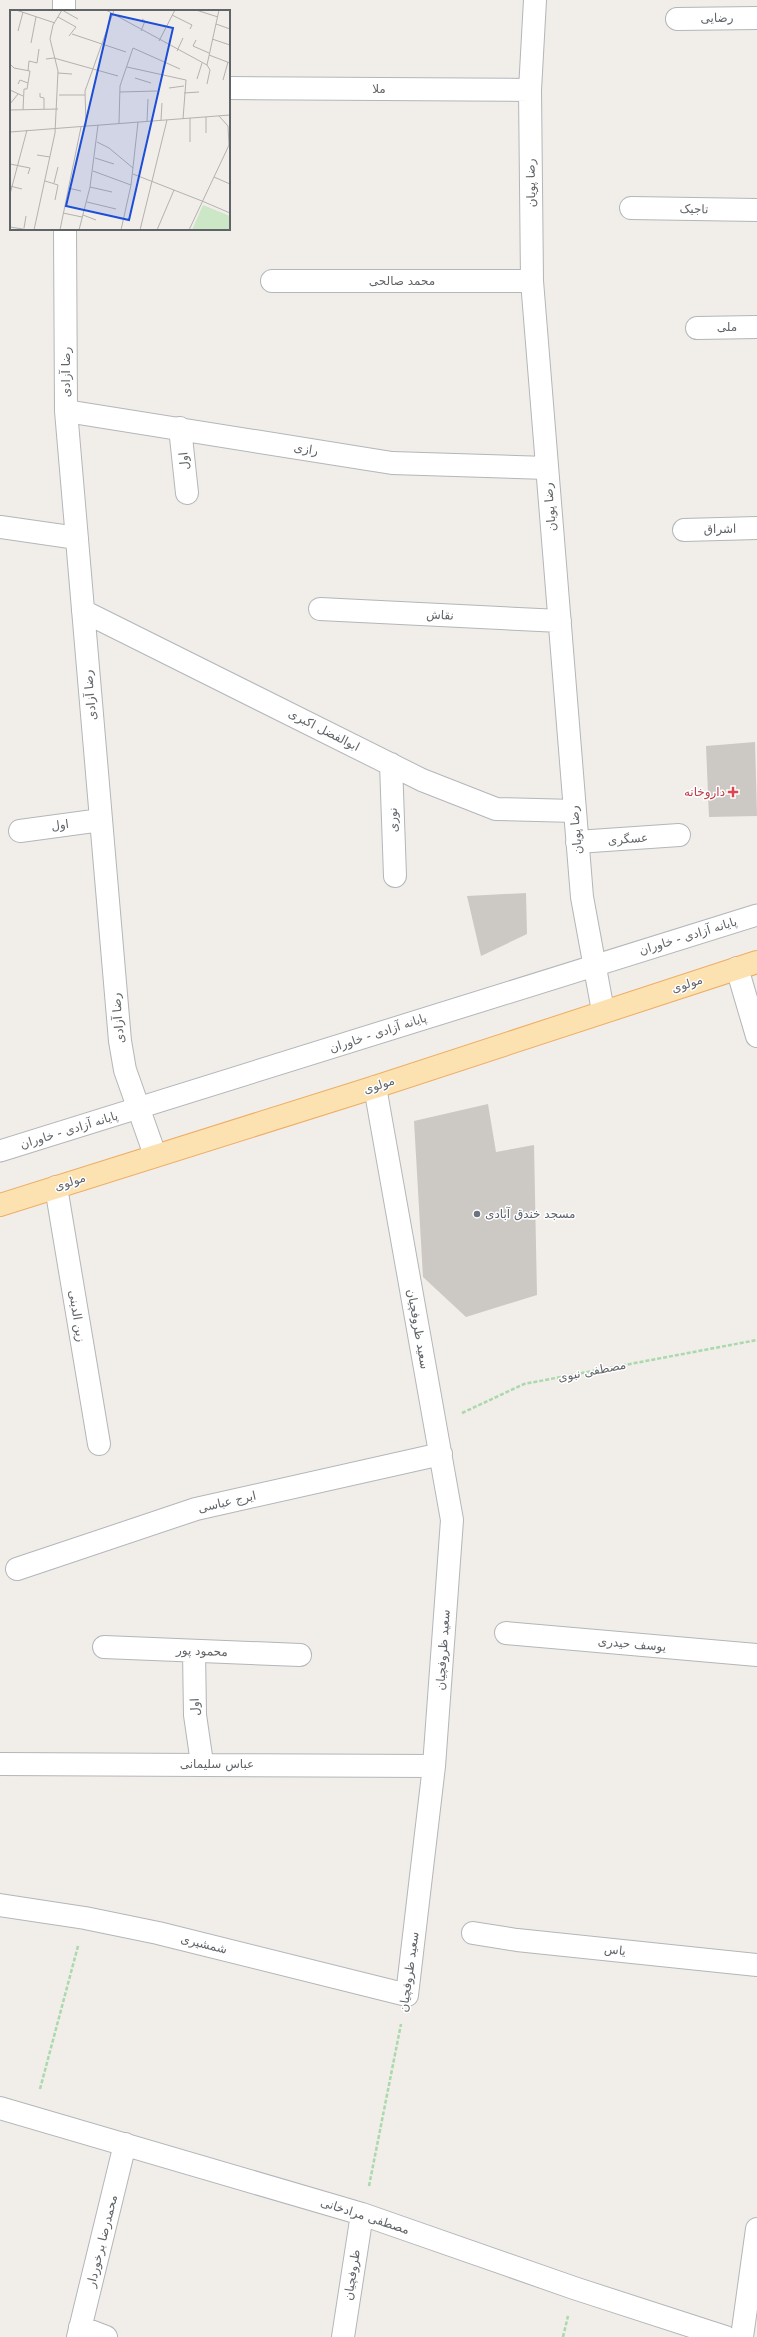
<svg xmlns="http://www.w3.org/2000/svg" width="757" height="2337" font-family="'DejaVu Sans',Vazirmatn,sans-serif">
<rect width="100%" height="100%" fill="#f1ede8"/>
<!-- building -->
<path fill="#ccc8c4" d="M755,742L757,816L709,817L706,746Z
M526,893L527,934L481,956L467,896Z
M488,1104L496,1152L534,1145L537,1295L466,1317L423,1277L414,1121Z"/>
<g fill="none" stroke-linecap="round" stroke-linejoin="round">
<defs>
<path id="lane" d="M0,1151L757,915"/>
<path id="street" d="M64,0V11
M535,0L530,90L532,281L582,897L603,1011
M677,19L757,18
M229,88L530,90
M631,208L757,210
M65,229L66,411L120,1041L125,1070L155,1155
M272,281H532
M697,328L757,327
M66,411L392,463L547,468
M180,428L187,493
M0,527L77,538
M684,530L757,528
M320,609L560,621
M83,611L422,780L496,809L575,811
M391,764L395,876
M20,831L101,820
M577,842L679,835
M737,968L757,1036
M56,1187L99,1444
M17,1569L196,1509L441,1454
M506,1633L757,1655
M104,1647L300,1655
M194,1651L195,1715L202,1763
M0,1764L434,1766
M0,1905L85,1918L158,1933L407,1995L434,1766L452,1520L375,1087
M473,1933L517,1940L757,1965
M0,2108L362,2214L574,2288L725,2337
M80,2327L106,2337
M78,2337L125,2144
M343,2337L362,2214
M742,2337L757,2229"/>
<path id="primary" d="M0,1205L375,1087L757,962"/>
</defs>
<!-- lane casing -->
<use href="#lane" stroke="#b3b6ba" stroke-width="23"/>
<!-- street casing -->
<use href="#street" stroke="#b3b6ba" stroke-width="24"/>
<!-- primary casing -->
<use href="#primary" stroke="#eead64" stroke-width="24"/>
<!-- path -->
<path stroke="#a9d9ac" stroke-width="2.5" stroke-dasharray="4 2" stroke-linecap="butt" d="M462,1413L524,1384L757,1340
M40,2089L78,1946
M369,2186L401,2024
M563,2337L568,2316"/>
<!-- lane -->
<use href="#lane" stroke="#fff" stroke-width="21"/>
<!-- street -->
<use href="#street" stroke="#fff" stroke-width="22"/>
<!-- primary -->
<use href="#primary" stroke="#fde2b1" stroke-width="22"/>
</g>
<!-- markers -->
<path fill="#e0444e" stroke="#fff" stroke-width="1.5" d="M731 786h4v4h4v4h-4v4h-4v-4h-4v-4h4z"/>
<circle fill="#6b7280" stroke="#fff" stroke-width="1.5" cx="477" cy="1214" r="4"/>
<g text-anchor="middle" stroke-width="3" stroke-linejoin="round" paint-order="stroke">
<!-- street labels -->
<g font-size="12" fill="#5f6468" stroke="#fff">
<text transform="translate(717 18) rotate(-1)" y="4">رضایی</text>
<text x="379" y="93">ملا</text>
<text transform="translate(531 183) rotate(-91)" y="4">رضا پویان</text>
<text transform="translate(694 209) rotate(1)" y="4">تاجیک</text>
<text x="402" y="285">محمد صالحی</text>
<text x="727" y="331">ملی</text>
<text transform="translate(66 372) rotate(-90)" y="4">رضا آزادی</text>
<text transform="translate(306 449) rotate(9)" y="4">رازی</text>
<text transform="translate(184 461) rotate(-96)" y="4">اول</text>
<text transform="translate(550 507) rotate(-95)" y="4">رضا پویان</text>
<text transform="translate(720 529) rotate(-1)" y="4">اشراق</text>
<text transform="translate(440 615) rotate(3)" y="4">نقاش</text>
<text transform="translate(90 695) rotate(-95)" y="4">رضا آزادی</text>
<text transform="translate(324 730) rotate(27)" y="4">ابوالفضل اکبری</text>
<text transform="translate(393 820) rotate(-92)" y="4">نوری</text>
<text transform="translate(60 825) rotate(-8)" y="4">اول</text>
<text transform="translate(576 830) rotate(-95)" y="4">رضا پویان</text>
<text transform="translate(628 839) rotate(-4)" y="4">عسگری</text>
<text transform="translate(688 936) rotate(-17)" y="4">پایانه آزادی - خاوران</text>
<text transform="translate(687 984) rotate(-18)" y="4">مولوی</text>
<text transform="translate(118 1018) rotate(-95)" y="4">رضا آزادی</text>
<text transform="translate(378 1033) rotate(-18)" y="4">پایانه آزادی - خاوران</text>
<text transform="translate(379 1085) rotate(-18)" y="4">مولوی</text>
<text transform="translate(69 1130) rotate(-17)" y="4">پایانه آزادی - خاوران</text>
<text transform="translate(70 1182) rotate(-18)" y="4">مولوی</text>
<text transform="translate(77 1316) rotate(81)" y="4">زین الدینی</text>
<text transform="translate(418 1329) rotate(80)" y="4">سعید ظروفچیان</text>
<text transform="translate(592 1371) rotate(-11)" y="4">مصطفی نبوی</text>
<text transform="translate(227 1502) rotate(-13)" y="4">ایرج عباسی</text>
<text transform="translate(632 1644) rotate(5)" y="4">یوسف حیدری</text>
<text transform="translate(443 1650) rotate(-86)" y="4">سعید ظروفچیان</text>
<text transform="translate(202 1651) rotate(2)" y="4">محمود پور</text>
<text transform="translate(195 1707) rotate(-93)" y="4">اول</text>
<text x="217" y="1768">عباس سلیمانی</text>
<text transform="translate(204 1944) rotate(14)" y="4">شمشیری</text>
<text transform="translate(615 1950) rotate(6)" y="4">یاس</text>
<text transform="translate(409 1972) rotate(-82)" y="4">سعید ظروفچیان</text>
<text transform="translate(365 2216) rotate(18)" y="4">مصطفی مرادخانی</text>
<text transform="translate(102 2241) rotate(-76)" y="4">محمدرضا برخوردار</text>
<text transform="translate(352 2275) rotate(-81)" y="4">ظروفچیان</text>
</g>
<!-- health labels -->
<g font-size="12" fill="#be3a42" stroke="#fff" text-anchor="end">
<text x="725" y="796">داروخانه</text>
</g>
<!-- worship labels -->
<g font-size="12" fill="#5b616d" stroke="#fff" text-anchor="start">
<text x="485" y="1218">مسجد خندق آبادی</text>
</g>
</g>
<!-- overview -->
<g transform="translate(10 10)">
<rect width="220" height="220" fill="#f1ede8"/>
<path d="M193,195L220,206V220H182Z" fill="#cce7c6"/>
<path fill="none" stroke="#b3b2b1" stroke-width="1" d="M6,0L45,13M52,0L68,9M96,0L197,55M186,0L208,7M162,5L182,15L180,19M48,7L66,17L59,26M206,14L220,19M8,21L13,2M131,21L135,11L132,9M62,24L116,42M202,29L220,35M186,30L183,36L199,43M149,31L165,0M21,33L26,7M167,41L173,28M199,45L220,53M36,49L44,48L108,66M0,54L4,58L20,61L17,79H14L13,100M197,55L209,0M197,55L200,60L197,74M117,57L176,70L173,109M18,61L19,51L27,53L29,39M48,63L62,64M125,68L141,73M187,69L192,53M213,70L218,52M8,74L10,70L18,73M159,78L174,76M0,80L13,86M110,82L147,81M30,83V87L34,88V99M174,83L189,82M49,85H75M0,94L8,84M0,100L48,99M209,106L218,116L219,135M196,107V123M180,108V132M151,110L152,93M137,111L138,89M109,113L110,76L123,38L170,59M76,116L75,81L104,0M0,122L220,105M87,132L99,138L123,158M27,145L40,147M85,148L104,154M0,154L20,158L18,164M83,161L121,175M123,164L192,191M204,167L220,174M35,171L48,175L45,190M44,173L48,157M0,176L12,179M80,177L102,182M58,178L71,181M0,184L17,120M192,191L220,203M77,192L106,199M53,203L72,207M73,205L86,210M0,217L19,220M14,218L16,206M24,220L45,123L48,61L40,29L43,15L52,0M50,220L71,117M69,220L80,177L88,115M111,220L121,175L128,112M130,220L157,110M147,220L164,180M179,220L220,133"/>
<path fill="#1d4ed8" fill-opacity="0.15" stroke="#1d4ed8" stroke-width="2" d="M101,4L163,18L119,210L56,196Z"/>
<rect width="220" height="220" fill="none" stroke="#5f6468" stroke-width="2"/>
</g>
</svg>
